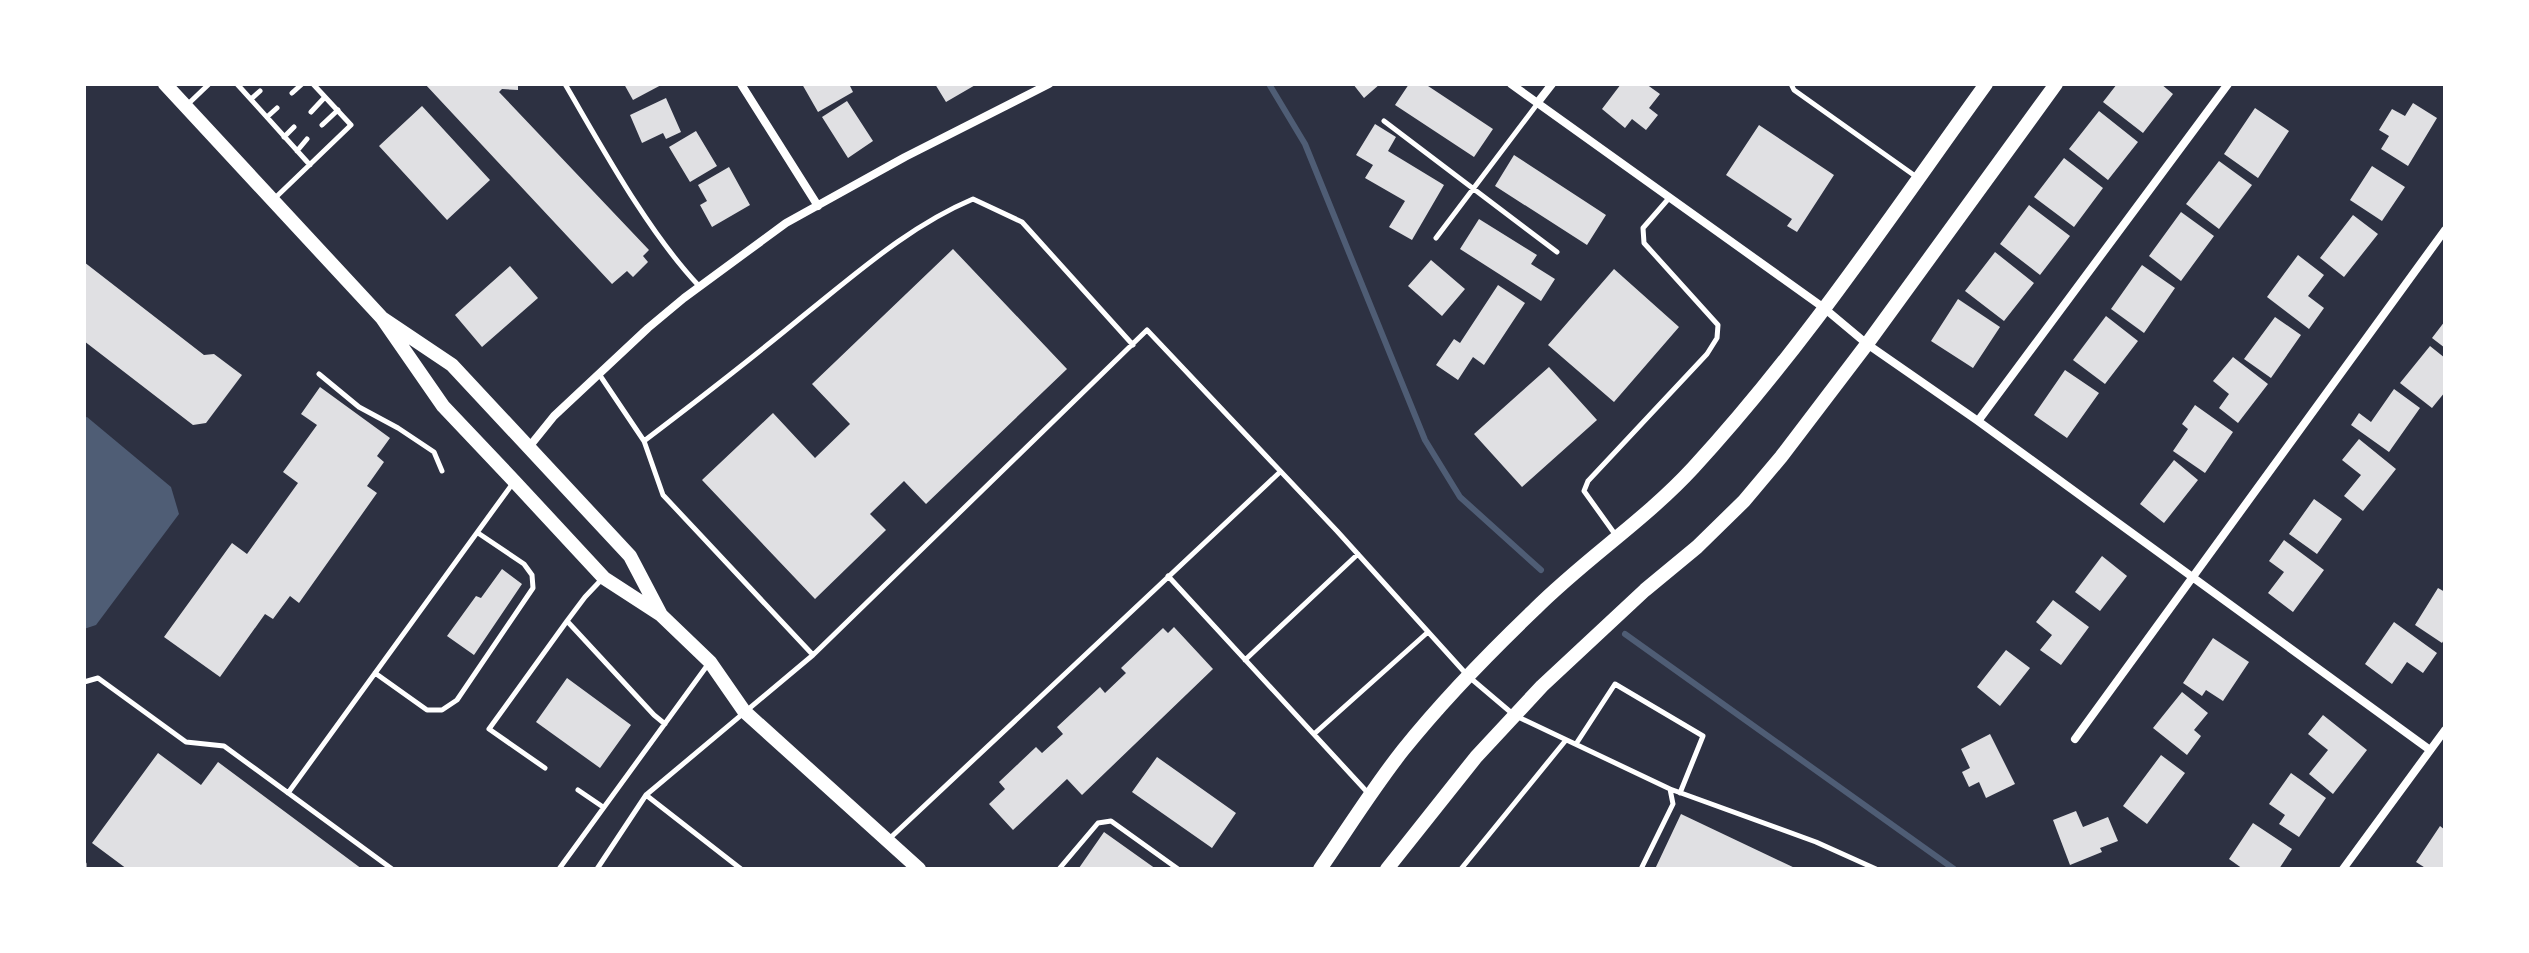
<svg xmlns="http://www.w3.org/2000/svg" width="2529" height="953" font-family="'Noto Sans',sans-serif">
<rect width="100%" height="100%" fill="#2d3142"/>
<!-- water -->
<path fill="#4f5d75" d="M87,417L171,487L179,514L96,625L84,629V418Z"/>
<g fill="none" stroke-linecap="round" stroke-linejoin="round">
<!-- stream -->
<path stroke="#4f5d75" stroke-width="6" d="M1269,84L1305,144L1425,440L1460,497L1541,570
M1625,634L1954,869"/>
</g>
<!-- building -->
<path fill="#e0e0e3" d="M425,84H518V90L502,89L499,92L649,250L643,256L648,262L633,277L627,271L612,284Z
M624,84H663L633,100Z
M802,84H849L853,92L818,112Z
M935,84H977L946,102Z
M1353,84H1380L1364,98Z
M1409,84H1425L1493,129L1474,157L1395,105Z
M1621,84H1646L1660,94L1649,108L1658,115L1646,130L1632,119L1625,128L1602,109Z
M2117,84H2161L2173,94L2143,133L2103,102Z
M666,98L681,132L666,139L663,133L642,143L630,115Z
M847,101L873,141L848,158L822,117Z
M2413,103L2437,118L2408,166L2381,149L2389,136L2379,130L2392,109L2405,116Z
M422,106L490,180L447,220L379,146Z
M2255,108L2289,131L2258,178L2224,154Z
M2099,111L2138,142L2108,180L2069,149Z
M1375,124L1396,137L1388,151L1444,185L1412,240L1389,227L1405,201L1365,178L1373,165L1356,155Z
M1759,125L1834,175L1797,232L1787,226L1792,219L1726,175Z
M696,131L717,166L690,182L669,147Z
M1514,155L1606,215L1587,245L1495,186Z
M2064,158L2103,188L2074,227L2034,197Z
M2219,161L2252,185L2219,229L2186,204Z
M2372,166L2405,187L2382,221L2350,200Z
M729,167L750,205L712,227L700,205L707,201L698,185Z
M2029,205L2070,236L2040,275L2000,244Z
M2181,212L2214,236L2181,281L2149,256Z
M2353,215L2378,234L2344,277L2320,258Z
M1479,219L1537,255L1531,264L1555,279L1541,301L1460,249Z
M953,249L1067,369L926,504L904,481L870,514L886,530L815,599L702,480L773,413L815,458L850,424L812,384Z
M1995,252L2034,283L2004,321L1965,291Z
M2298,255L2324,275L2308,296L2324,308L2309,329L2267,297Z
M1431,260L1465,289L1442,316L1408,286Z
M84,262L204,355L214,354L242,375L206,423L193,425L84,341Z
M2142,265L2175,288L2144,333L2111,309Z
M510,266L538,298L482,347L455,315Z
M1614,269L1679,327L1614,402L1548,345Z
M1498,285L1525,303L1484,365L1473,357L1458,380L1436,365L1454,339L1460,343Z
M1958,299L2000,327L1973,368L1931,341Z
M2106,316L2138,341L2105,384L2073,360Z
M2275,317L2301,335L2271,378L2244,359Z
M2445,321V348L2432,338Z
M2430,346L2445,358V392L2432,408L2400,383Z
M2233,357L2268,384L2238,423L2219,408L2229,394L2213,381Z
M1549,367L1597,420L1522,487L1474,434Z
M2065,370L2099,393L2067,438L2034,415Z
M320,387L390,438L377,456L384,462L367,486L377,493L299,603L290,596L273,619L265,614L220,677L164,637L232,543L247,554L298,483L283,472L317,425L301,414Z
M2394,389L2420,408L2389,452L2351,425L2359,413L2371,422Z
M2195,405L2233,432L2205,473L2173,451L2188,429L2182,424Z
M2359,439L2396,469L2363,511L2344,496L2361,475L2342,460Z
M2174,460L2198,480L2164,523L2140,504Z
M2314,499L2342,519L2317,554L2289,534Z
M2284,540L2324,570L2293,612L2268,593L2284,572L2269,561Z
M2102,556L2127,576L2100,611L2075,592Z
M502,569L522,584L474,655L447,636L476,596L481,598Z
M2438,588L2445,592V638L2442,643L2415,625Z
M2053,600L2089,627L2061,665L2040,650L2052,635L2036,622Z
M2394,622L2437,653L2423,673L2407,662L2392,684L2365,664Z
M1174,627L1213,669L1082,795L1067,779L1013,830L989,804L1005,789L999,782L1036,747L1042,753L1063,734L1057,727L1100,687L1105,693L1126,673L1121,668L1163,628L1168,633Z
M2213,638L2249,662L2223,701L2206,690L2202,696L2183,683Z
M2006,650L2030,668L2000,706L1977,687Z
M567,678L631,725L600,768L536,722Z
M2182,692L2208,713L2194,730L2201,736L2187,755L2153,728Z
M2323,715L2367,750L2333,794L2309,774L2328,750L2308,734Z
M1990,734L2015,784L1986,798L1979,782L1969,787L1962,772L1970,768L1961,749Z
M158,753L201,785L218,762L362,869H127L92,843Z
M2161,755L2185,773L2147,824L2123,806Z
M1157,757L1236,813L1212,848L1132,792Z
M2291,773L2326,798L2299,837L2279,824L2285,815L2269,804Z
M2076,811L2083,827L2108,817L2118,841L2100,848L2102,852L2070,865L2053,820Z
M1681,814L1797,869H1655Z
M2253,823L2292,849L2279,869H2243L2229,859Z
M2440,826L2445,830V869H2427L2416,862Z
M1104,832L1156,869L1079,868Z"/>
<g fill="none" stroke-linecap="round" stroke-linejoin="round">
<!-- service -->
<path stroke="#fff" stroke-width="5" d="M237,84L310,165
M565,84C603,149 648,232 699,286
M1791,84L1794,90L1918,178
M292,93L302,84
M251,99L260,91
M187,105L209,84
M311,112L325,97
M267,117L277,108
M1384,121L1557,252
M322,125L338,110
M284,137L294,127
M297,151L307,139
M274,199L351,125L313,84
M1436,238L1538,103
M319,374L359,407L398,428L434,452L442,471
M599,374L644,441L663,495L813,655
M644,441C698,400 751,359 803,316C857,273 909,226 973,199L1022,222L1133,345
M1617,537L1584,491L1588,481L1707,354L1717,338L1718,325L1644,243L1643,228L1670,197
M1168,576L1368,793
M603,578L585,597L567,621L654,715L665,724
M1245,660L1358,554
M375,673L427,710H442L457,700L533,588L532,575L524,564L478,533
M84,682L98,678L186,742L224,746L392,869
M1314,734L1428,632
M1576,744L1615,684L1703,736L1680,793
M545,768L489,729L567,621
M1670,789L1816,842L1876,869
M578,790L603,807
M288,793L513,483
M646,795L813,655L1147,330L1337,531L1468,676L1514,715L1670,789L1673,804L1641,869
M888,840L1280,472
M84,864V869
M559,869L709,663
M597,869L646,795L741,869
M1059,869L1098,823L1111,821L1178,869
M1461,869L1566,740"/>
<!-- minor -->
<path stroke="#fff" stroke-width="8" d="M741,84L818,206
M1511,84L1824,308L1867,344L1978,421L2430,750
M1538,102L1552,84
M1978,421L2228,84
M529,447L554,416L648,328L684,298L786,223L905,157L1049,84
M2075,739L2445,230
M2343,869L2445,730"/>
<!-- secondary -->
<path stroke="#fff" stroke-width="14" d="M1320,869C1347,830 1373,788 1403,750C1443,700 1489,653 1535,609C1585,559 1645,520 1693,468C1802,350 1892,214 1986,84
M1387,869L1476,757L1542,686L1645,590L1697,547L1744,501L1781,457L1867,344L2056,84"/>
<!-- primary -->
<path stroke="#fff" stroke-width="14" d="M165,84L382,318L443,406L514,481L604,578L661,615L630,556L452,365L382,318
M661,615L710,662L744,711L919,869"/>
</g>
<!-- border -->
<rect width="2529" height="953" fill="none" stroke="#ffffff" stroke-width="172"/>
</svg>
